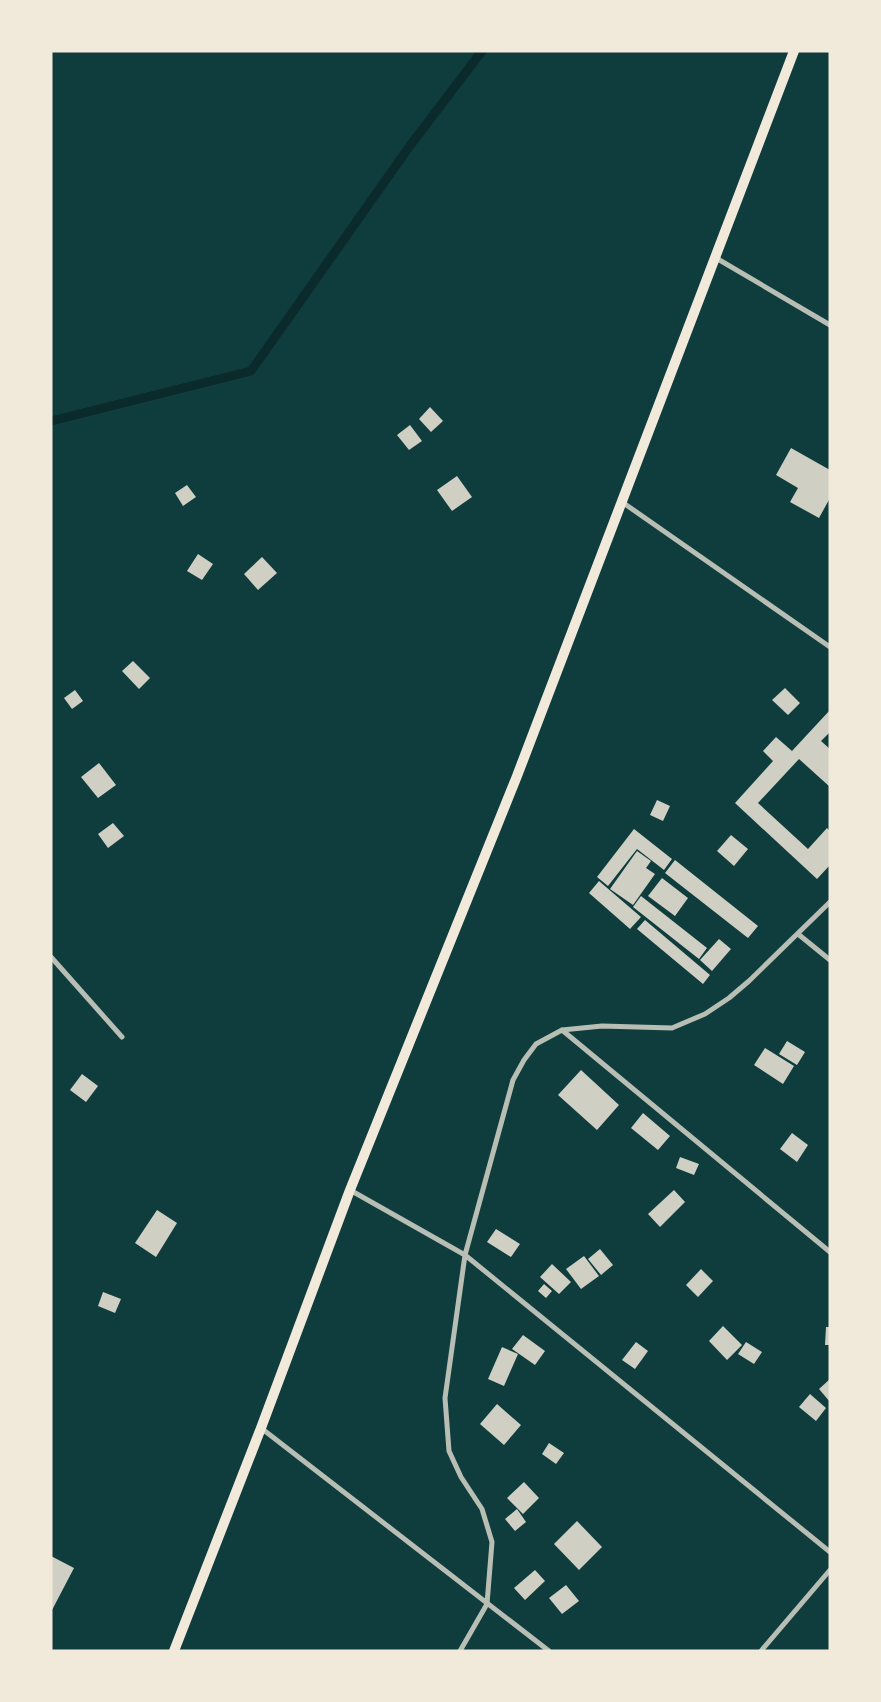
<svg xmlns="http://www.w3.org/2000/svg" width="881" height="1702" font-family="'Open Sans',sans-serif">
<rect width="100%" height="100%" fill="#0f3d3e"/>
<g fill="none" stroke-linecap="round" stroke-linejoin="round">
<!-- stream -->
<path stroke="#0a2a2b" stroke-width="9" d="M51,421L251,371L409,147L482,51"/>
</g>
<!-- building -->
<path fill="#cfcfc3" d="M430,407L443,421L431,432L419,419Z
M410,425L422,441L409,450L397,435Z
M791,448L830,470V498L819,518L790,502L798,488L776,475Z
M457,476L472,497L452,511L437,490Z
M187,485L196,497L183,506L175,493Z
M198,554L213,564L202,580L187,571Z
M262,557L277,573L258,590L244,574Z
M133,661L150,678L139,689L122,671Z
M785,688L800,703L788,715L772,700Z
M75,690L83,701L72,709L64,698Z
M830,710V732L821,741L830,749V787L799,759L758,803L808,849L827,828L830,831V865L817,879L735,803L773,761L763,751L776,737L792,751Z
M99,763L116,785L98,798L81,777Z
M657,800L670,806L663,821L650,815Z
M113,823L124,836L108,848L98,834Z
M634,829L672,859L664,870L637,849L608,886L597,877Z
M731,835L748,849L734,866L717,851Z
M637,851L651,861L646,868L655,874L633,905L610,889Z
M675,860L758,926L748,938L665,873Z
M662,878L688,898L675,916L648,896Z
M599,881L641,917L630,929L589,893Z
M641,896L707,948L699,959L633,907Z
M645,920L710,975L703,984L637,929Z
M719,939L731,949L712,971L700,960Z
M787,1041L805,1052L797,1065L779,1054Z
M765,1048L794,1066L783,1084L754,1065Z
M581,1070L619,1105L597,1130L558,1095Z
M82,1074L98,1086L86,1102L70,1090Z
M643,1113L670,1136L658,1150L631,1128Z
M792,1133L808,1145L797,1162L780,1149Z
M680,1157L699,1164L694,1175L676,1168Z
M674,1190L685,1202L660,1227L648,1214Z
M157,1210L177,1223L156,1257L135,1243Z
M496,1229L520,1244L511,1257L487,1242Z
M600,1249L613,1265L601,1275L588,1259Z
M584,1256L599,1276L581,1289L566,1269Z
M552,1264L571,1282L559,1294L540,1277Z
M701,1269L713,1281L698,1297L686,1285Z
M544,1284L552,1291L546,1298L538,1291Z
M103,1292L121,1299L115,1313L98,1306Z
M723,1326L742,1345L727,1360L709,1341Z
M826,1327H830V1345H825Z
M523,1335L545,1351L535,1365L512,1349Z
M636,1342L648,1351L635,1369L622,1360Z
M746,1342L762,1352L754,1364L738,1354Z
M502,1347L518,1354L504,1386L488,1379Z
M830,1379V1402L819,1389Z
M810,1394L826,1408L816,1421L799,1407Z
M497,1404L521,1425L504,1445L480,1424Z
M549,1443L564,1453L556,1464L542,1454Z
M524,1482L539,1498L523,1514L507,1498Z
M517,1509L526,1522L515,1531L505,1519Z
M577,1521L602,1547L579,1570L554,1544Z
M51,1556L74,1568L51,1612Z
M535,1570L545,1581L525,1600L514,1588Z
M566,1585L579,1601L562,1614L549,1598Z"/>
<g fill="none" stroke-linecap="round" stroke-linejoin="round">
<!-- minor -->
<path stroke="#b8beb3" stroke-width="5" d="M716,258L830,325
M622,502L830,647
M798,934L830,960
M51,957L122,1037
M562,1030L830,1252
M350,1190L465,1255L830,1552
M261,1428L549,1651
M460,1651L487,1604L492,1542L482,1509L461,1477L449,1451L445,1398L465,1255L513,1080L524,1060L536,1044L562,1030L602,1026L672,1028L705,1014L729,998L749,981L830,902
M761,1651L830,1570"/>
<!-- secondary -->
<path stroke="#f1e9da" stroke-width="10" d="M174,1651L261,1428L350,1190L517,776L794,51"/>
</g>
<!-- border -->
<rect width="881" height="1702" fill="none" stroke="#f1e9da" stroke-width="105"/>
</svg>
